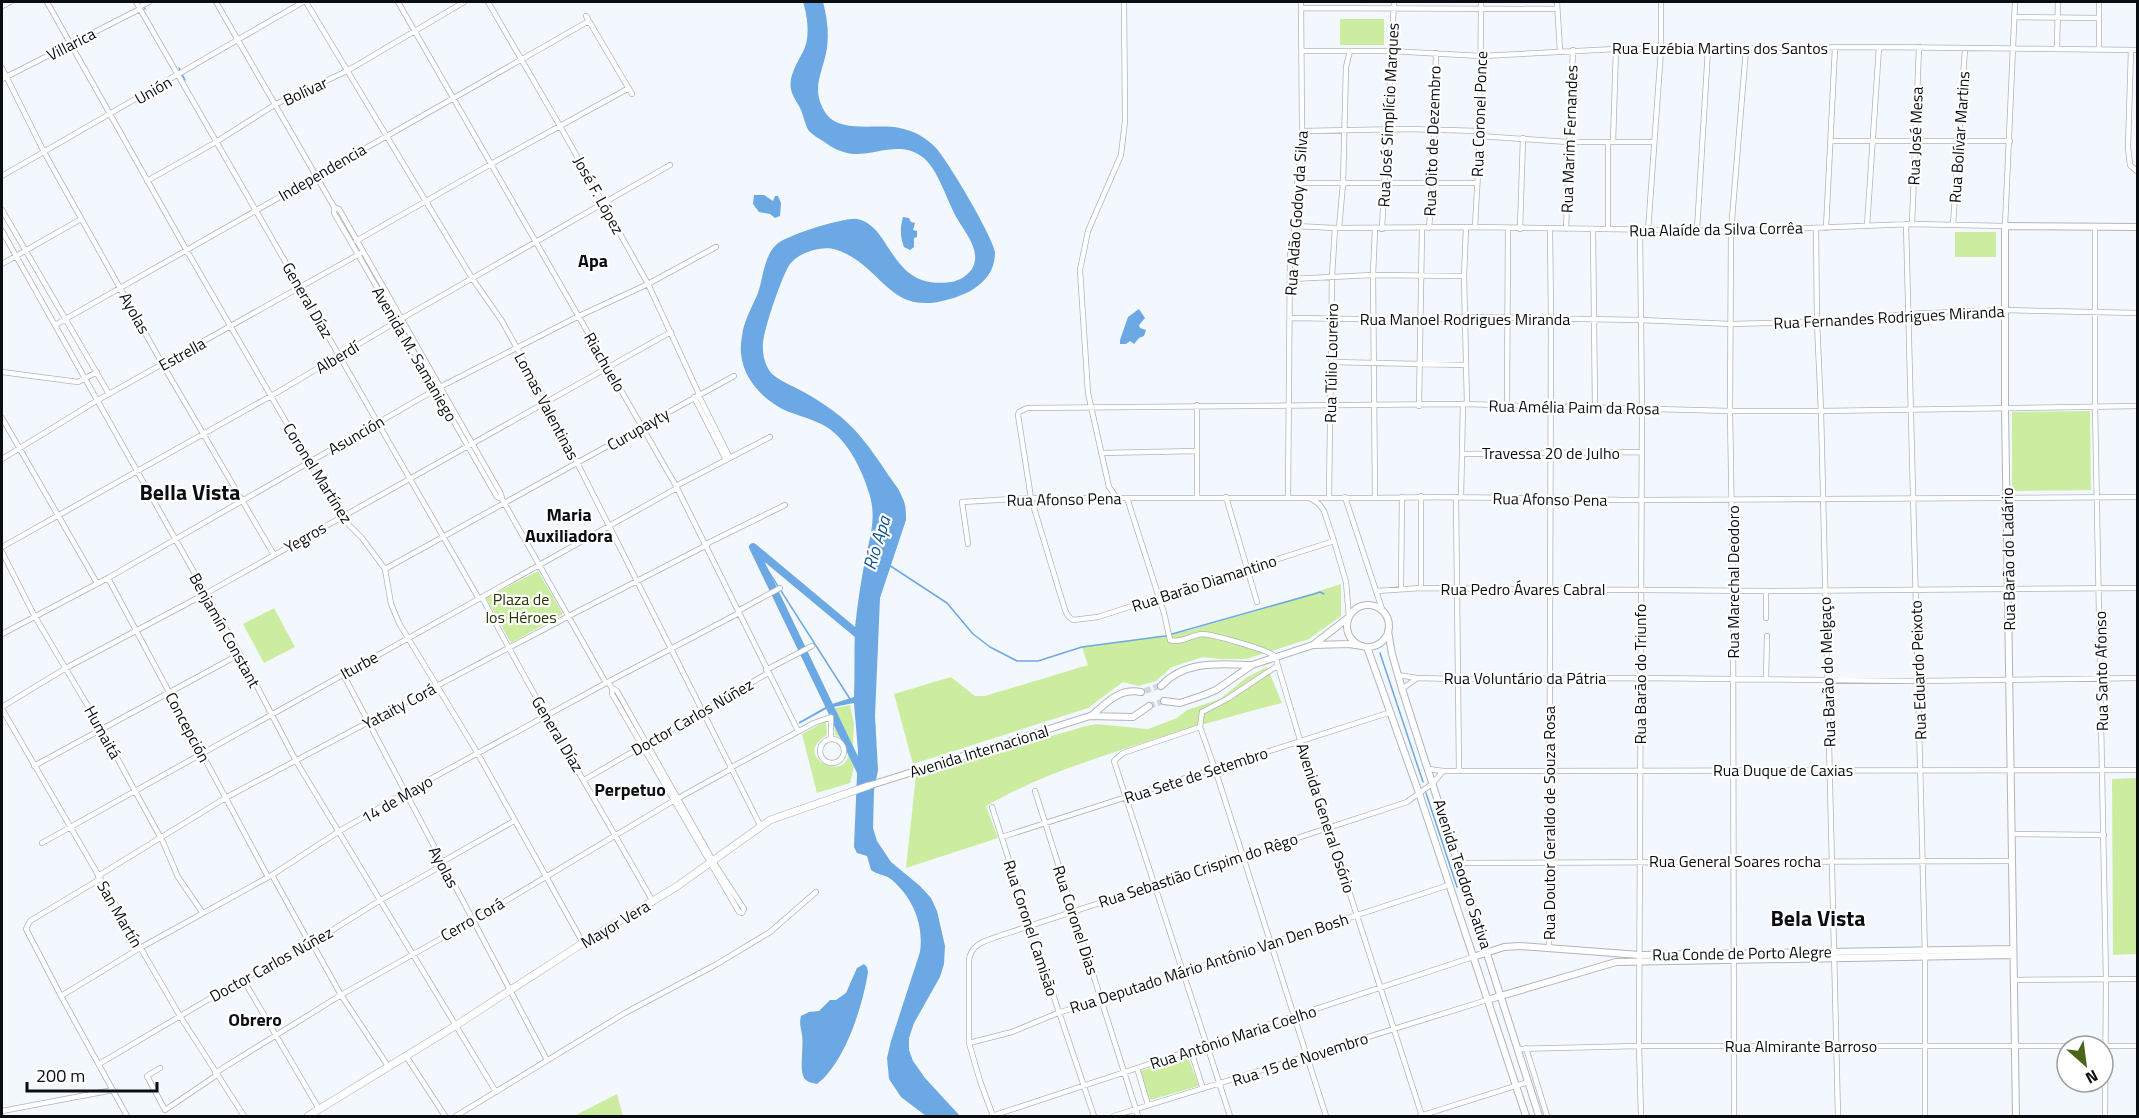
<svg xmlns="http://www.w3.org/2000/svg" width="2139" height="1118" font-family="'Titillium Web',sans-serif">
<rect width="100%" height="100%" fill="#f3f8fe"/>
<!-- green -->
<path fill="#cceda0" d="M1340,19H1384V45H1340Z
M1955,232H1996V257H1955Z
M2090,411L2091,490L2012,491V412Z
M538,571L563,614L511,643L486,598Z
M1341,584V616L1309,639L1246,659H1220L1203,657L1172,667L1156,681L1138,686L1123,682L1088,708L913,764L894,694L951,677L975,696H985L1088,665L1082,647L1165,636L1190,630L1263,609Z
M274,608L295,647L264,663L243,624Z
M1267,667L1282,703C1230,716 1179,731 1127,748C1076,765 1033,779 986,806L998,838L906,868L916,775L1086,726L1097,724L1148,729L1177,718L1187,710L1220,699L1247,677Z
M850,705L854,724L852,762L854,767L850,783L817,793L802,734L826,721L827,735C788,758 853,785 848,749C847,741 841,737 835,735L832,709Z
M2137,778V954L2113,955L2112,779Z
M1188,1057L1199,1086L1150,1100L1140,1071Z
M617,1094L623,1116H574Z"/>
<!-- water -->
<path fill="#6ca8e4" d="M803,2H823C827,17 829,32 827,48C823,73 809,90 827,115C843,135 883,121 907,130C918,133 927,139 935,147C947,159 993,237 995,252C995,261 992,272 986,278C977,289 964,295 950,299C888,318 884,266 837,250C824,245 799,252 790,264C782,275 764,329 763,343C762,354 765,366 772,374C779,380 788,384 796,388C808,394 821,402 832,410C856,427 871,449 887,473C892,481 899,488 902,497C906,504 906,512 906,520L880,598L875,716L878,770L874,791L873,828L877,841L891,862L920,886L931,898L937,911L945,946L944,964L940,977L914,1023L909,1038V1050L913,1061L925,1078L960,1116H926L901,1097L889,1079L887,1058L891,1041L920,952C924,925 913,898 892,880C885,874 877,875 871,870L867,856L857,853L854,847L858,751L854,703L828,708L799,724V722L829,705L854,697C855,674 854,651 855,628C857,606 861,582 865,560C870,537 877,517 869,493C862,470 850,445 831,430C819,421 803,417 789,412C765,402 743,380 741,353C740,346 742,337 743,330C746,317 753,305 758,293C763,279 764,256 776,245C784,236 845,217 857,219C893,226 889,291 951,282C959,281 969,275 973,267C981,251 965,232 958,220C947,202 938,167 921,156C900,141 876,155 854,154C842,153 832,148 823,141C818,138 813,135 809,131C805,125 804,117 801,110C798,103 792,96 791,89C788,74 800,60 805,47C810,34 807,14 803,2Z
M754,195H764L773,201L775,196H778L781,203L780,216L775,218L770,214L759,212L753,204Z
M903,217L909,218L911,222L915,223L913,230L917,231V237L914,238V247L910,250L904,247C900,236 900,228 903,217Z
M1139,309L1145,318L1139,325L1140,328L1146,330L1144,336L1139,338L1134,344L1130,341L1126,344H1120V340L1128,317Z
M864,964L867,967L868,972C863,1005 845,1063 817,1084C812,1083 807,1082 804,1078C799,1069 804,1046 802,1035C801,1028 799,1023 801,1016L809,1012L819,1011L830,1000H836L846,993L857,968Z"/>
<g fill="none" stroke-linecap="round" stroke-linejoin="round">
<!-- stream -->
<path stroke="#6ca8e4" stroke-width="1.5" d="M141,2L145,9
M179,68L185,80
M299,279L306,291
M753,547L850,699
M889,565L947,603L973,634L990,647L1017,661H1038L1082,647L1165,636L1314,594L1320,592L1324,594
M1380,653L1423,782
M1426,793L1457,887"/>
<!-- river -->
<path stroke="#6ca8e4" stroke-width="8" d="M861,772L753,547L861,637"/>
<!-- major-tunnel -->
<path stroke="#d0d5da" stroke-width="6" stroke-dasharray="6 3" stroke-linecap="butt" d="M1145,691L1159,686
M1149,706L1164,701"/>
<defs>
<path id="minor" d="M47,2L187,251L341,517L362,538L385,569L391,604L399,623L478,754L583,943
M136,2L479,599
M216,2L334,207L339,209L501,494L502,499L606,683
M306,2L472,278L502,321L546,401L760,825
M398,2L676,486L798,731
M488,2L560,126L648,284L699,394
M1557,2L1560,51
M2099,2V50
M2,6L10,2
M139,7L149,2
M1302,8L1557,9
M586,16L632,94
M2014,17L2098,18
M2057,49L2058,2
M2131,50L2128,147L2130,165L2138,172
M1302,51H1390L1481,56L1616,49L1879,47L2138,50
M2,68L44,152L163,365L274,555
M2,79L140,9
M1302,131L1407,129L1480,131
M1480,136L1568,142H1654
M1832,141H2010
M1613,142L1616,49
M2,176L303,2
M147,181L216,142L276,104L347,71L464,2
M1297,183H1476
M334,207V213L352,244L497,497L502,499
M2,210L109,394
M1906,224L1925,955V1116
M1912,224L1919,47
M1953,225L1965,49
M1295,226L1335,228L1475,227L1731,231L1912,224L2005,226L2015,2
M1867,226L1879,47
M2095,226V406L2106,980L2105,1116
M1475,227L1480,136L1481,2
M1339,228L1343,184L1346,67L1350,51
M1429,228L1433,182L1436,53
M1466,228L1464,276L1467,404
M1816,228L1817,322L1821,411L1838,1116
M1826,228L1835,48
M1382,229L1394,2
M1520,229L1523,138
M1566,229L1573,50
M1608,229V142
M1593,230L1595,407
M1697,230L1708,49
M2,231L240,654L296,761L496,1092
M1640,231L1642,409L1639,1046L1641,1116
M1648,231L1661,50V2
M356,241L491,164L629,88
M2,264L81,219
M1290,279L1373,275L1464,276
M1290,318L1421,320L1466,317L1640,320L1731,324L1817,322L1908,314L2004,310L2138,313
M55,325L589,21
M1332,362L1466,365
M2,372L78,382L97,372
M698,394L730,458
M694,397L726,460
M1197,405V497
M1507,405L1508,228
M1419,406L1422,228
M2,418L97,583
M1101,453L1197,451
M1463,454L1640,452
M2,459L98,400L363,252
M676,486L770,437
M1226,497L1257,602
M1288,497L1290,255L1295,226L1302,131L1301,2
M1329,497L1332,276L1335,228
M1345,497L1383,612
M1456,497L1459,771
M1461,497L1463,404
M1117,498L1109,487L1088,393L1080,270L1088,231L1121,155L1125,121L1124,2
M1127,498L1164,613L1170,640C1179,644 1192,635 1202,634C1212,634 1268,650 1275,656L1300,740L1422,1116
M1310,498L1319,504L1324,511L1334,541L1346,582L1349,617
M1375,498L1373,275L1375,229
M1334,541L1098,617L1073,620L1068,616L1065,610L1031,498L1018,415L1019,412L1027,408L1463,404L1730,411H1821L2138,406
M706,544L785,505
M968,544L962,502L1031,498H1375C1464,495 1553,500 1643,500C1808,500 1973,499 2138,497
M2,547L271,396L401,319L670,165
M2,552L34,615L102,730L135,791L163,842L178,877L202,912
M385,569L734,376
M108,578L268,877
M1421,588V496
M1401,589L1402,497
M1377,591L1421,588L1766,591L2138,588
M1766,591V618
M482,597C535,701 596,800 653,902
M738,611L780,588
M2,634L108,578L440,387L579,316L648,284L716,247
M1277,666L1227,699L1202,712L1200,727L1215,769L1326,1116
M766,670L812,646
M343,674L547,1060
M1398,675L1417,678L1456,679L1640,678L1918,681L2138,678
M1766,679L1767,636
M608,682L612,688V694L739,912L742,913L744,909L716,866L617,691L612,688
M1402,689L1417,678
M2,707L66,668L205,594L671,332
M2,709L180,1016L244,1116
M1200,727L1123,753L1114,761L1230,1116
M820 751a12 12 0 1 1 24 0a12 12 0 1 1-24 0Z
M34,766L240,654
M730,768L814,723L831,717V739
M1429,769L1443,771L2138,770
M584,780L768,673
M1035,791L1138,1116
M992,807L1030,926L1094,1116
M2012,834L2104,835
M1002,837L1391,712
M42,843L677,488
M442,862L514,821
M1457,863L2012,861
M272,875L310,944
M98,876L227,797L569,616L707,545
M100,879L30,921L26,929L61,996L127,1116
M312,943L341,995L388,1066
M1549,949L1551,319L1550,229
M243,979L319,1109
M2014,980L2138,979
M61,996L140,948L272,875L338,832L405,793L606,683L739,613
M969,1043L1012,1032L1058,1013L1449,885
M2104,1046H2138
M1526,1048L1547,1116
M1517,1049L1639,1046H2084
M1191,1051L1203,1089
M406,1056L445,1116
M99,1064L243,979L310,944L379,901L443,865
M160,1068L147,1076L165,1110L217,1075
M1137,1068L1148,1105
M215,1073L341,995L472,921L673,801L731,769
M2,1111L113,1090
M456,1116L625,1013L717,964L770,932L816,892
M992,1116L1473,957
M993,1116L980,1081L969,1043V960C971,944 985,941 999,936L1407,802L1433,783L1443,771
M1114,1116L1487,1000
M1420,1116L1528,1082
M1734,1116L1733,590L1730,411L1731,231L1746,49"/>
<path id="major" d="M1347 626a21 21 0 1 1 42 0a21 21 0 1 1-42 0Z
M1388,631L1392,654L1402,689L1539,1116
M1313,645L1348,618
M1367,647L1419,793L1526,1116
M1161,686C1185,660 1219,664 1251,665
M1164,701L1180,703L1204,695L1216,690L1252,665L1313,645L1349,644L1362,646
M1091,716C1107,703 1118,688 1141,692
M868,786L1090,716L1133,717L1149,706
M1473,957L1504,947L1520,946L1640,955L2013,949
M1487,1000L1616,962L2013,955
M2016,1116L2005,408V226L2138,227"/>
<path id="highway" d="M308,1116L455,1026L583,943L676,887L770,820L868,786"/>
</defs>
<!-- minor casing -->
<use href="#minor" stroke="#adb5bd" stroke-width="6"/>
<!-- major casing -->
<use href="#major" stroke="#adb5bd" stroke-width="8"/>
<!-- highway casing -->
<use href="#highway" stroke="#adb5bd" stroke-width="8"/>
<!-- minor -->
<use href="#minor" stroke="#fff" stroke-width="4.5"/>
<!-- major -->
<use href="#major" stroke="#fff" stroke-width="6"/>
<!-- highway -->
<use href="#highway" stroke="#fff" stroke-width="7"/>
</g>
<g text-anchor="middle" stroke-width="4.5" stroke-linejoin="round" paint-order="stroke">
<!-- street labels -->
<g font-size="16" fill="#0b0e10" stroke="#fff">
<text transform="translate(71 44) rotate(-27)" y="6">Villarica</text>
<text x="1720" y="54">Rua Euzébia Martins dos Santos</text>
<text transform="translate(153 90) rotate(-30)" y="6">Unión</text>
<text transform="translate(305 91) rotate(-25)" y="6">Bolívar</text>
<text transform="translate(1479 114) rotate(-88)" y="6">Rua Coronel Ponce</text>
<text transform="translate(1388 115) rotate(-87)" y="6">Rua José Simplício Marques</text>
<text transform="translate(1915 136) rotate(-88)" y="6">Rua José Mesa</text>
<text transform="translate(1959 137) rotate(-86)" y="6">Rua Bolívar Martins</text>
<text transform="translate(1569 139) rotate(-88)" y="6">Rua Marim Fernandes</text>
<text transform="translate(1432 141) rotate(-88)" y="6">Rua Oito de Dezembro</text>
<text transform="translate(322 172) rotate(-30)" y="6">Independencia</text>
<text transform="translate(599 195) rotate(61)" y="6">José F. López</text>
<text transform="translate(1296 213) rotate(-86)" y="6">Rua Adão Godoy da Silva</text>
<text transform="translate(1716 229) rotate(-1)" y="6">Rua Alaíde da Silva Corrêa</text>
<text transform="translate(308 300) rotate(60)" y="6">General Díaz</text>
<text transform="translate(135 313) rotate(61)" y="6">Ayolas</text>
<text transform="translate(1889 317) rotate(-3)" y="6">Rua Fernandes Rodrigues Miranda</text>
<text x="1465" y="325">Rua Manoel Rodrigues Miranda</text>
<text transform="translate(182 354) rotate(-29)" y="6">Estrella</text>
<text transform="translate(415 354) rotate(60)" y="6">Avenida M. Samaniego</text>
<text transform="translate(337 357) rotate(-31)" y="6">Alberdí</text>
<text transform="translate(605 362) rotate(60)" y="6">Riachuelo</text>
<text transform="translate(1331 363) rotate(-89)" y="6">Rua Túlio Loureiro</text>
<text transform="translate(547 406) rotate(62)" y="6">Lomas Valentinas</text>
<text transform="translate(1574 407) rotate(1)" y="6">Rua Amélia Paim da Rosa</text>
<text transform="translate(638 429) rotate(-30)" y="6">Curupayty</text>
<text transform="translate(356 435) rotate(-30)" y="6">Asunción</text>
<text x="1551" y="459">Travessa 20 de Julho</text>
<text transform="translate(318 473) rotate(58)" y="6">Coronel Martínez</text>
<text transform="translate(1064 499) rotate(-1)" y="6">Rua Afonso Pena</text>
<text transform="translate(1550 499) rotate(1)" y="6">Rua Afonso Pena</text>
<text transform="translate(305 537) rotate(-30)" y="6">Yegros</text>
<text transform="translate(2008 559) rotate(-91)" y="6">Rua Barão do Ladário</text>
<text transform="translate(1733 582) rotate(-90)" y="6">Rua Marechal Deodoro</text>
<text transform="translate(1204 583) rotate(-18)" y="6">Rua Barão Diamantino</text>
<text x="1523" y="595">Rua Pedro Ávares Cabral</text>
<text transform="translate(225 630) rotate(61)" y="6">Benjamín Constant</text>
<text transform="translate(359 665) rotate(-29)" y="6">Iturbe</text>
<text transform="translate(1918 670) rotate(-92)" y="6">Rua Eduardo Peixoto</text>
<text transform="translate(2101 671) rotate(-91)" y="6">Rua Santo Afonso</text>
<text transform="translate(1827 672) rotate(-92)" y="6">Rua Barão do Melgaço</text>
<text transform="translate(1640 674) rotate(-90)" y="6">Rua Barão do Triunfo</text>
<text x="1525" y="684">Rua Voluntário da Pátria</text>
<text transform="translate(399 706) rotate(-28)" y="6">Yataity Corá</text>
<text transform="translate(692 717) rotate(-30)" y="6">Doctor Carlos Núñez</text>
<text transform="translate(188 727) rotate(62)" y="6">Concepción</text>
<text transform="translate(103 732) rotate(61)" y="6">Humaitá</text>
<text transform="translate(558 734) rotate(59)" y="6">General Díaz</text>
<text transform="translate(979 751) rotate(-17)" y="6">Avenida Internacional</text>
<text x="1783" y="776">Rua Duque de Caxias</text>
<text transform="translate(1196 775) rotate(-18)" y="6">Rua Sete de Setembro</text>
<text transform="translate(397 799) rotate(-30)" y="6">14 de Mayo</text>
<text transform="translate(1326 818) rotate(72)" y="6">Avenida General Osório</text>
<text transform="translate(1549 823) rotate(-90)" y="6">Rua Doutor Geraldo de Souza Rosa</text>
<text x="1735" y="867">Rua General Soares rocha</text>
<text transform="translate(444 867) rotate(62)" y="6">Ayolas</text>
<text transform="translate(1198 870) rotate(-18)" y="6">Rua Sebastião Crispim do Rêgo</text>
<text transform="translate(1463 874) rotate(72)" y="6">Avenida Teodoro Sativa</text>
<text transform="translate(120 914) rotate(60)" y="6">San Martín</text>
<text transform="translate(472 919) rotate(-30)" y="6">Cerro Corá</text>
<text transform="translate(1076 920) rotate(72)" y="6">Rua Coronel Dias</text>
<text transform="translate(615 924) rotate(-31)" y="6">Mayor Vera</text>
<text transform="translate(1031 928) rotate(72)" y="6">Rua Coronel Camisão</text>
<text transform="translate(1742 953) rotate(-1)" y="6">Rua Conde de Porto Alegre</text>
<text transform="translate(1209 963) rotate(-18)" y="6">Rua Deputado Mário Antônio Van Den Bosh</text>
<text transform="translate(271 964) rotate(-29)" y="6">Doctor Carlos Núñez</text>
<text transform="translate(1233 1037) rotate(-18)" y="6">Rua Antônio Maria Coelho</text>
<text x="1801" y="1052">Rua Almirante Barroso</text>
<text transform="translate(1300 1059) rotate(-18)" y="6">Rua 15 de Novembro</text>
</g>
<!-- park labels -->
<g font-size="16" fill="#243700" stroke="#fff">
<text x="521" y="605">Plaza de<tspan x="521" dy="18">los Héroes</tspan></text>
</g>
<!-- neighbourhood labels -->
<g font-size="18" font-weight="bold" fill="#0b0e10" stroke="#fff">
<text x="593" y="267">Apa</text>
<text x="569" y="521">Maria<tspan x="569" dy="21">Auxiliadora</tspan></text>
<text x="630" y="796">Perpetuo</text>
<text x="255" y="1026">Obrero</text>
</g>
<!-- water labels -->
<g font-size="18" font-style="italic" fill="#11538a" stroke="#fff">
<text transform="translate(877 543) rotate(-73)" y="6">Río Apa</text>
</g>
<!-- district labels -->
<g font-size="22" font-weight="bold" fill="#0b0e10" stroke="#fff">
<text x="190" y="500">Bella Vista</text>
<text x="1818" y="926">Bela Vista</text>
</g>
</g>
<!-- border -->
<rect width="2139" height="1118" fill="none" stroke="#0b0e10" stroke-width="6"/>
<!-- north arrow -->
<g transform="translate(2085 1064) rotate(152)"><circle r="28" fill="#ffffff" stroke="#9d9f9f" stroke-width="1.5"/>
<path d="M0-4.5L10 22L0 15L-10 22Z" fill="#4a6517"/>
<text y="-9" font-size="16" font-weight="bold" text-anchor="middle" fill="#0b0e10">N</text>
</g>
<!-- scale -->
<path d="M27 1082v9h130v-9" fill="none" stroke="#0b0e10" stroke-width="3"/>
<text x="36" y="1082" font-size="18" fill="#0b0e10" stroke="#ffffff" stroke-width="4.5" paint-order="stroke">200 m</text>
</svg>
